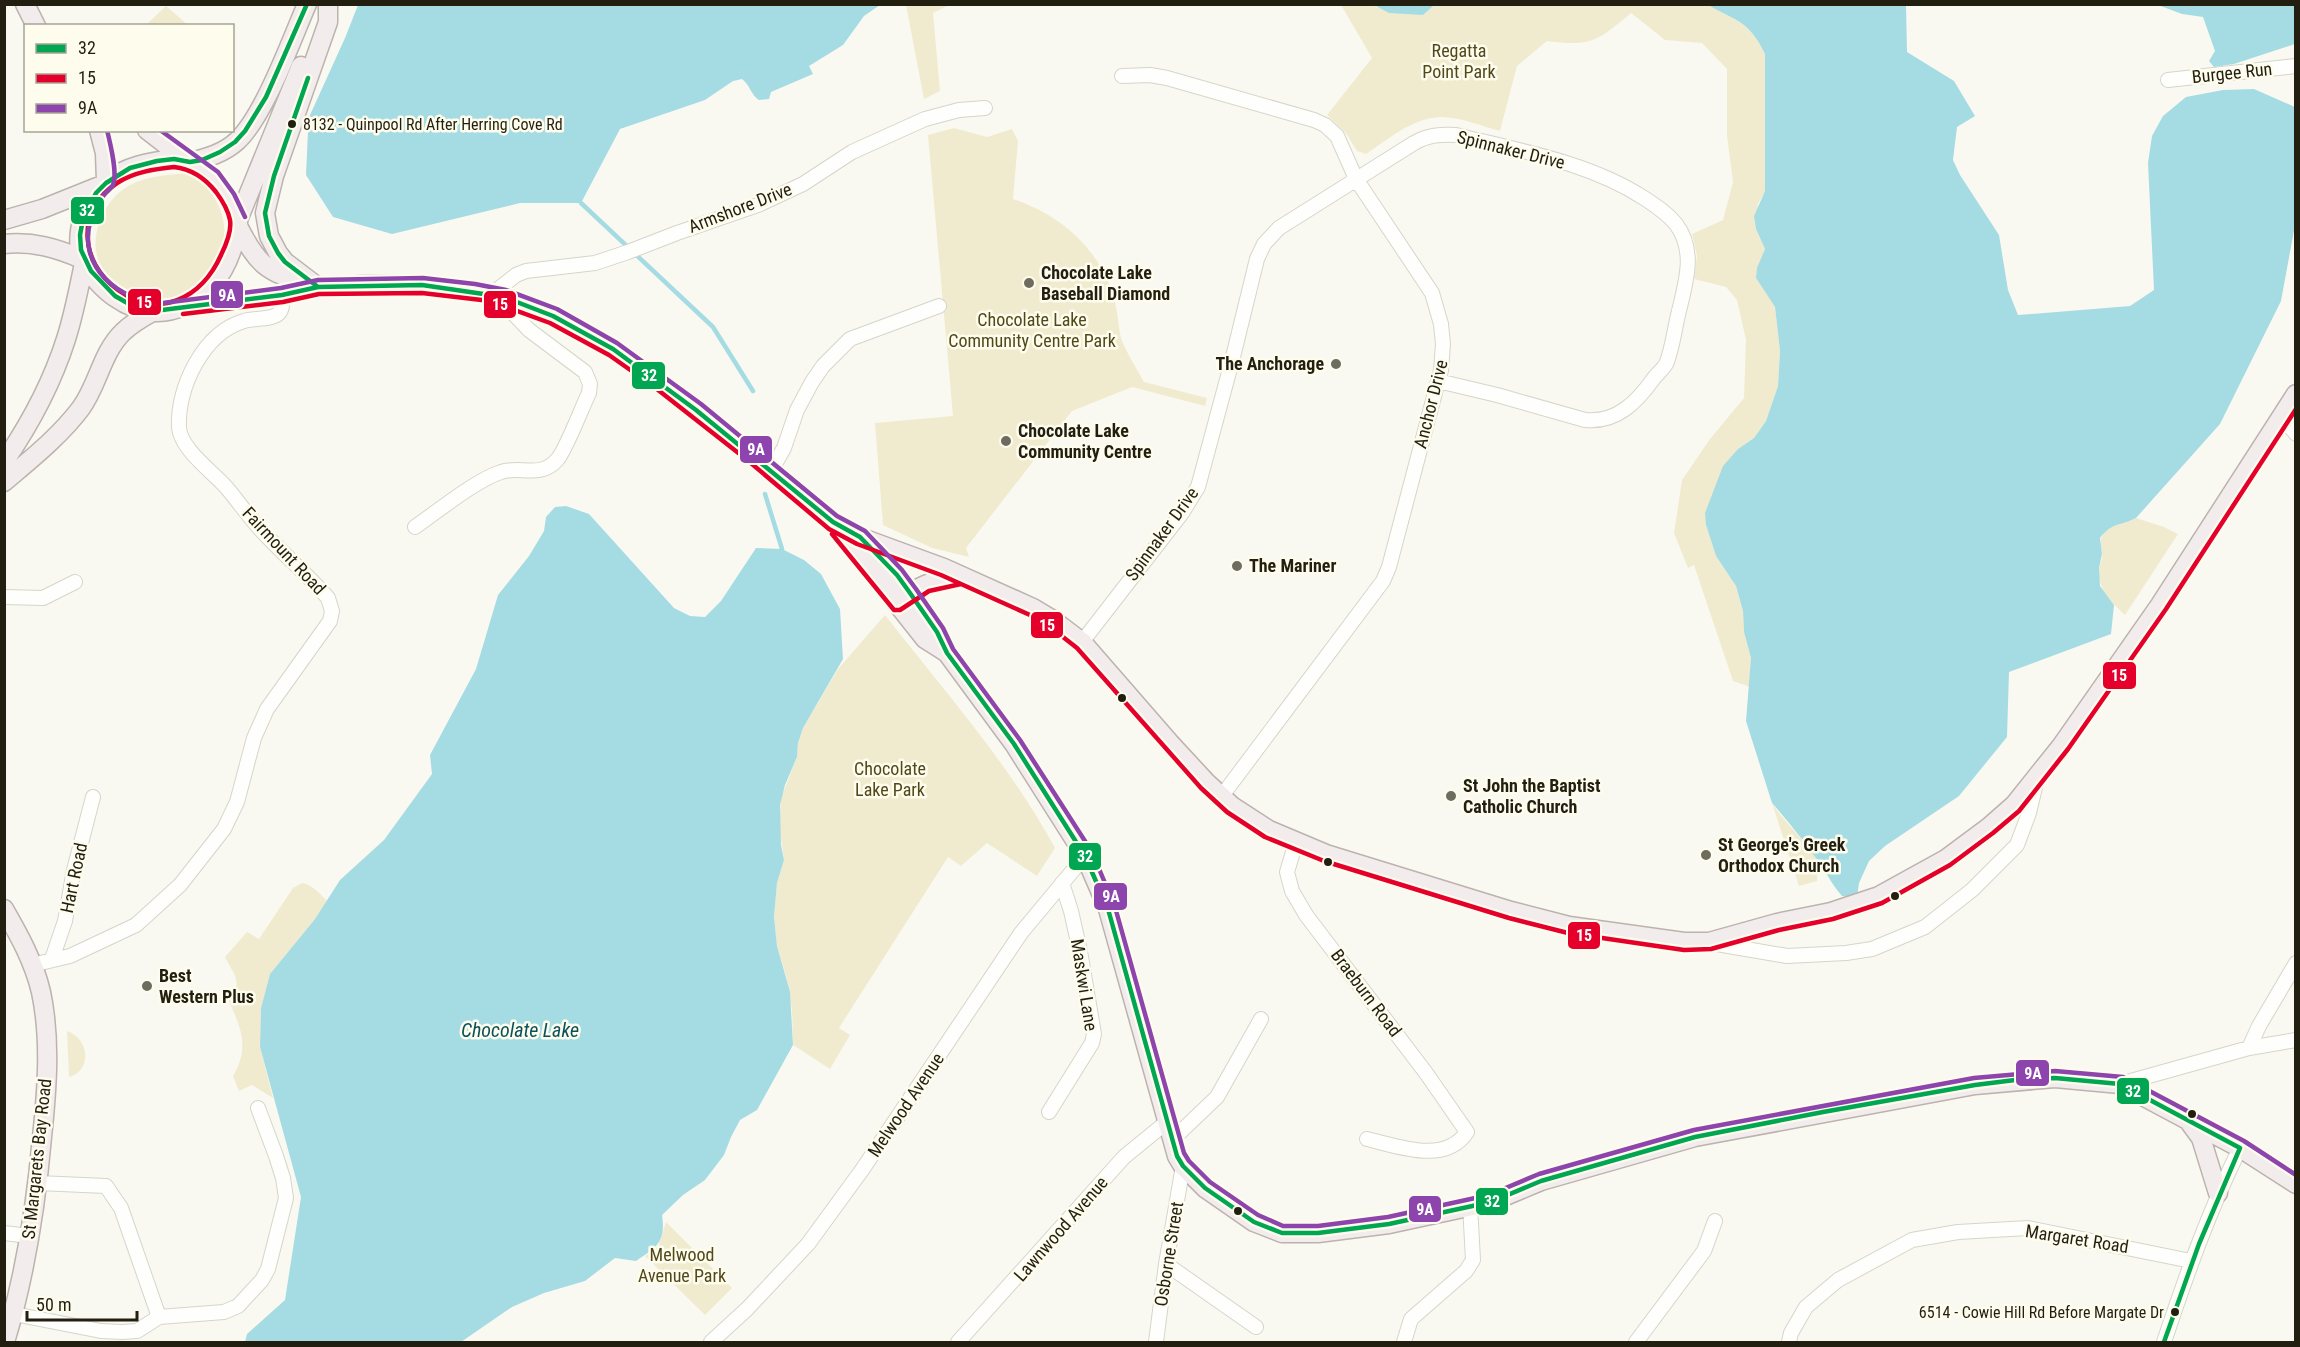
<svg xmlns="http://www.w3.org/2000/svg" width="2300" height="1347" font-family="'Roboto Condensed',sans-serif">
<rect width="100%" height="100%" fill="#faf9f1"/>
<!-- green -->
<path fill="#f0ebcf" d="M1434,4L1708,5C1737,22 1749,21 1765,54V191L1758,204L1756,229L1765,249L1756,278L1775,307L1780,351L1778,386L1766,421L1754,438L1738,449L1706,525L1716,556L1736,586L1743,611L1744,632L1751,658L1750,687L1733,681L1694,565L1688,568L1674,533L1682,480L1710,439L1744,398L1746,340L1737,300L1726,287L1694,279L1697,256L1692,234L1723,220L1733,182L1727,136V69L1702,43L1665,40L1631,13C1598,41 1591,47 1547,41L1517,66L1500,131C1481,126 1460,117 1441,117C1412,118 1389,139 1366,154L1357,151L1346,133L1327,115L1372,58L1341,5H1374L1376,7L1423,15Z
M906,5H949L933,13L940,91L924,99Z
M166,6L188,25H146Z
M954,128L987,137L1012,129L1018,141L1013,199C1059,214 1098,247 1113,295C1118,309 1118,329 1122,341C1128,355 1137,369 1144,382L1207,398L1205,406L1132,387L1072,411L966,548L969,557L932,548L883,525L875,423L953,416L928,135Z
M193,172C214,191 232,219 221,249C187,340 69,293 101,218C107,204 117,192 130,185C148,175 173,175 193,172Z
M2136,518L2164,527L2178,534L2125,615C2112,603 2098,590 2099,572C2099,565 2103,559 2102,553C2101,544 2098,539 2106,531C2114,523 2126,524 2136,518Z
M885,615C944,691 1009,763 1055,848L1037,876L987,843L961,866L948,857L839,1028L850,1035L830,1069L793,1045L792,1010L786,976L777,946L774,917L777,883L784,860L779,824L781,798L797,757L798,743L803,728L838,669Z
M1772,803L1778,812L1815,855L1818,862L1817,881L1799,886Z
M302,883C313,885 319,893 327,901L315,919L270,974L261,1008L260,1047L273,1098L252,1085L239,1091L233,1076C250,1047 241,1029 229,1001C243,981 235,977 225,957L247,932L259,939L293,888Z
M67,1031C89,1038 93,1070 69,1077Z
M666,1222L732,1288L705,1315L645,1256L658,1247Z"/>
<!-- water -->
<path fill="#a5dce3" d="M358,5V4L880,5L864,16L843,45L809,66L813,74L771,92L769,99L759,100C751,95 750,85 742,79L733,81L705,100L620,129L581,203H520L392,234L333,217L306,175L308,131L310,115L345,38Z
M1374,5H1434L1423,15L1389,13Z
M1708,5H1906L1907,52L1954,81L1975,116L1957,127L1953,160L1960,175L1999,235L2008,290L2018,315L2130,306L2154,290L2148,163L2152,136L2163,116L2186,97L2223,90L2254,89L2295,107V225L2281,301L2220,424L2136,518C2121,526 2112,522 2100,538L2102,554L2099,568L2100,586L2114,605L2111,634L2009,672L2007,737L1959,796L1885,846L1869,861L1859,883L1857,897L1842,896C1829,881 1825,869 1813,854C1801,837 1786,819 1772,803L1746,721L1751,658L1744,632L1743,611L1736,586L1716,556L1706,525L1705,513L1723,466L1738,449L1754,438L1766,421L1778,386L1780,351L1775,307L1756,278L1757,268L1765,249L1756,229L1754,216L1765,191V54C1749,21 1738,22 1708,5Z
M2158,5H2295V44L2234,64L2214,67L2209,61L2215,51L2203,17L2182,14Z
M566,506L589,514L674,608L690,616L705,617L721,601L756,548L782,549L804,560L821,574L840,609L843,659L803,728L798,743L797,757L785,785L780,805L781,845L784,860L777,883L774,917L777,946L790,992L793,1045L757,1110L740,1120L731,1137L724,1155L705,1180L683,1195L662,1215C666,1242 657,1247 636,1261L615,1258L585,1281L544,1293L512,1307L461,1342H245L247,1334L285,1300L301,1197L260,1047L261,1008L270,974L315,919L340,880L384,840L432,774L430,755L476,669L498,595L529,556L544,531L546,517L555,507Z"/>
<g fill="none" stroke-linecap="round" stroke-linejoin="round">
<!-- stream -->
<path stroke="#a5dce3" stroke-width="4.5" d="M581,203L713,327L753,391
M765,494L782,549"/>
<defs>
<path id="minor" d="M1122,76L1150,75L1167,78L1314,120L1325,125L1337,136L1356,179L1432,293L1441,324L1443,344L1441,370L1389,567L1383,581L1221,797
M2168,80L2296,66
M492,294L516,275L526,271L595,263L628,252L677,233L758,205L803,184L852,152L925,119L959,110L985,108
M2281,416L2296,434
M771,471L784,448L797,410L812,382L823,366L850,339L939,306
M415,527C438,511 476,480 501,472C520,465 540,479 557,460C566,450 582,407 589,393L590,384L585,372L529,330L509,309L504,297
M4,597L43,598L75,582
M1082,642L1182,513L1198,487L1232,361L1257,259L1264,244L1279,228L1414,143C1428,135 1441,134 1456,135C1520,151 1588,162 1644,198C1656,206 1667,213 1676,224C1696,251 1686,281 1679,311C1675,326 1672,351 1666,364C1663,369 1658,373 1654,378C1637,402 1617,423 1585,420L1497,395L1438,381
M1296,842L1287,872L1292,891L1306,915L1426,1073L1467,1132C1445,1165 1398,1146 1367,1139
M1711,943L1787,956L1846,953L1872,949L1925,927L1972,890L2017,845L2029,813L2037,779
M52,959L65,921L74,870L93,797
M32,965L70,956L136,925L180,885L224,829L237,802L254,738L267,709L330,621L332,611L328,598C307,574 282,553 261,530C248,516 238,501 226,487C213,472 180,449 179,427C177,388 203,333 244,321C253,318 273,320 279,313C283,309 282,301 282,295
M2249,1048L2259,1026L2296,963
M2120,1084L2249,1048L2296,1040
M1049,1112L1092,1043L1094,1034L1080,951L1071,911L1062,883
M1173,1139L1217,1097L1261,1019
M38,1183L106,1186L121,1208L159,1317
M4,1233L29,1236
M1166,1264L1256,1327
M14,1314L101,1331L122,1332L137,1331L159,1317L224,1312L238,1306L262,1280L268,1269L286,1198L283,1178L276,1156L258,1108
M711,1342L747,1309L808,1244L862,1170L1021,933L1085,856
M958,1342L1124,1157L1168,1121
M1156,1342L1166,1264L1183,1166
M1404,1342L1411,1319L1466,1271L1473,1260L1470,1205
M1636,1342L1704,1251L1715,1221
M1789,1342L1791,1333L1806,1307L1838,1280L1912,1240L1958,1232L2028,1228L2191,1261
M2164,1342C2186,1276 2209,1211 2240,1148"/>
<path id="major" d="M25,4L36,26
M99,130L105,153L106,182
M147,130L187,161
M174,159C191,161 205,168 217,182C225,191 236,208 238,221C239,231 234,244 231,252C214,301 163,331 116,298C104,290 89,274 83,261C73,235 85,199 106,182C125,166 150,162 174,159Z
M190,162C207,158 224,153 237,141C264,116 291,41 307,4
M4,220L42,209L102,185
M238,220L301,66
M238,226C257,264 267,273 308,284
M4,244C33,241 56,248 82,259
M318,287L285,262L278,253L269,236L265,213L274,176L328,22V6
M182,307L282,295L318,287L366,285H422L474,291L504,297L553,316L613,349L696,410L833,522L860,537L897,575L910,593L937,632L947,653L1014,744L1085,856L1108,909L1177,1156L1183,1166L1205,1188L1254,1222L1282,1233H1318L1389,1224L1491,1202L1541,1181L1695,1137L1975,1085L2055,1078L2120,1084L2240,1148L2296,1184
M4,462C30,424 52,383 66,339C74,314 79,288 84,263
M4,482C31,459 60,436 81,408C98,385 102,352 123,332C132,323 143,317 154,311
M838,529L925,639L947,653
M865,539L944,568L1033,608L1053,620L1082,642L1169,742L1206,782L1232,806L1269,830L1326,854L1511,911L1569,926L1684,942H1709L1777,923L1831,912L1879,896L1946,859L1989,827L2014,805L2062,745L2160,605L2296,394
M902,599C921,584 937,579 960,577
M4,909C19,935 34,962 41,992C51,1039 47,1090 42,1137C36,1206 25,1276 5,1342
M2190,1123L2201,1138L2218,1193"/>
</defs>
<!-- minor casing -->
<use href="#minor" stroke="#d6d5ca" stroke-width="16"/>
<!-- major casing -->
<use href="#major" stroke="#bcb2ae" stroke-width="21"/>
<!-- minor -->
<use href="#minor" stroke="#fefefd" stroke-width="14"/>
<!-- major -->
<use href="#major" stroke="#f2ecec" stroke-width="18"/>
<defs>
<path id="bus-1" d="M307,4L266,97L245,131L235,142L220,152L202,160L190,162L174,159L157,161L130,168L106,183L96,193L83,219L80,235L81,250L91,271L115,296L129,304L154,311L282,295L318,287L422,285L504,297L553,316L613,349L696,410L833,522L860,537L897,575L910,593L937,632L947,653L1014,744L1085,856L1108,909L1177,1156L1183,1166L1205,1188L1254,1222L1282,1233H1318L1389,1224L1491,1202L1541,1181L1695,1137L1823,1112L1975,1085L2015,1080L2055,1078L2120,1084L2240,1148L2199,1244L2164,1342
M308,78L274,176L265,213L269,236L278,253L285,262L318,287"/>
<path id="bus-2" d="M174,167C191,169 205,178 216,192C222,200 228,210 230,220C232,232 226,245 221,255C202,298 159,320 118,290C79,262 76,210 117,183C134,172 155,169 174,167Z
M183,314L283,302L319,294L422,293L490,301L550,323L609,355L653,386L746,459L829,529L857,544L941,575L1030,615L1049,626L1077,648L1201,788L1227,812L1265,837L1324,861L1509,918L1568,933L1684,950L1711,949L1779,930L1833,919L1882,903L1950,865L1993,833L2019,811L2068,749L2166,609L2296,409
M832,534L894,610H900L929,591L961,584"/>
<path id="bus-3" d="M107,130C110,143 118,173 113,185C111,189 106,192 104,195C98,202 93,211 91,219C76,266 119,302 163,303L281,288L318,280L423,278L475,284L506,290L557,309L617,343L701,404L837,516L865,531L902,570L916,589L943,628L953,649L1020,740L1092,852L1115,907L1184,1153L1189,1161L1210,1182L1258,1215L1283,1226H1318L1388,1217L1489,1195L1539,1174L1694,1130L1974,1078L2055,1071L2123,1077L2244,1141L2296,1175
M160,130L218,172L234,194L245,217"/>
</defs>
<!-- bus-1 casing -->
<use href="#bus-1" stroke="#fefced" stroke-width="9"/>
<!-- bus-2 casing -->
<use href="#bus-2" stroke="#fefced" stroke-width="9"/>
<!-- bus-3 casing -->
<use href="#bus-3" stroke="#fefced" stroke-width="9"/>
<!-- bus-1 -->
<use href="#bus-1" stroke="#00a651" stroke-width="4.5"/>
<!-- bus-2 -->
<use href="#bus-2" stroke="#e4002b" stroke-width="4.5"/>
<!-- bus-3 -->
<use href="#bus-3" stroke="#8e44ad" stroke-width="4.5"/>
</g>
<!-- markers -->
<g fill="#221f11" stroke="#fefced" stroke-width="2">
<circle cx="292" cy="124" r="5"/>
<circle cx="1122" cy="698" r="5"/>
<circle cx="1328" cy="862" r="5"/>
<circle cx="1895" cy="896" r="5"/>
<circle cx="2192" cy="1114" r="5"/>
<circle cx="1238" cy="1211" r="5"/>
<circle cx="2175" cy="1312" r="5"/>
</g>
<g fill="#6e6b5f" stroke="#fefced" stroke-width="2">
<circle cx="1029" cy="283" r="6"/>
<circle cx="1336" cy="364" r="6"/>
<circle cx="1006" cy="441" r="6"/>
<circle cx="1237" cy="566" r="6"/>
<circle cx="1451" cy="796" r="6"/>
<circle cx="1706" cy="855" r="6"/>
<circle cx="147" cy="986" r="6"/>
</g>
<g text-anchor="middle" stroke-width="5" stroke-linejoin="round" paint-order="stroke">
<!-- bus labels -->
<g font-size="16" fill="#221f11" stroke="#fefced" text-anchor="start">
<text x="303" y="130">8132 - Quinpool Rd After Herring Cove Rd</text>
<text x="2164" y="1318" text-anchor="end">6514 - Cowie Hill Rd Before Margate Dr</text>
</g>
<!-- park labels -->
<g font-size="18" fill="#51481a" stroke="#fefced">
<text x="1459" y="57">Regatta<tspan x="1459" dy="21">Point Park</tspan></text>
<text x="1032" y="326">Chocolate Lake<tspan x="1032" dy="21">Community Centre Park</tspan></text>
<text x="890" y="775">Chocolate<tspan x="890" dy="21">Lake Park</tspan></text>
<text x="682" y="1261">Melwood<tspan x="682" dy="21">Avenue Park</tspan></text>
</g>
<!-- street labels -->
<g font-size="18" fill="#221f11" stroke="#fefced">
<text transform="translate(2232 73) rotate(-6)" y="6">Burgee Run</text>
<text transform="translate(1511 150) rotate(14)" y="6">Spinnaker Drive</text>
<text transform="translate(740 208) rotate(-21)" y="6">Armshore Drive</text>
<text transform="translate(1431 404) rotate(-76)" y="6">Anchor Drive</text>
<text transform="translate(1162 534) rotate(-54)" y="6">Spinnaker Drive</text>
<text transform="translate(284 551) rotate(47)" y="6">Fairmount Road</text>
<text transform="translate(74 878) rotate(-78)" y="6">Hart Road</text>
<text transform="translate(1084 985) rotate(81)" y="6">Maskwi Lane</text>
<text transform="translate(1366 993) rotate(53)" y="6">Braeburn Road</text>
<text transform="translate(906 1105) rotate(-56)" y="6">Melwood Avenue</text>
<text transform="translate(37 1159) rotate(-84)" y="6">St Margarets Bay Road</text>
<text transform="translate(1061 1229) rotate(-49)" y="6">Lawnwood Avenue</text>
<text transform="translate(2077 1239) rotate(9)" y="6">Margaret Road</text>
<text transform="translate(1169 1254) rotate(-81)" y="6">Osborne Street</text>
</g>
<!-- poi labels -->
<g font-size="18" font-weight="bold" fill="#221f11" stroke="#fefced" text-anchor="start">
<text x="1041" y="279">Chocolate Lake<tspan x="1041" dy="21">Baseball Diamond</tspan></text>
<text x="1324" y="370" text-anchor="end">The Anchorage</text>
<text x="1018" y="437">Chocolate Lake<tspan x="1018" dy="21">Community Centre</tspan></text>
<text x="1249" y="572">The Mariner</text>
<text x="1463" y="792">St John the Baptist<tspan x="1463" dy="21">Catholic Church</tspan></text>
<text x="1718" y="851">St George's Greek<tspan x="1718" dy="21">Orthodox Church</tspan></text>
<text x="159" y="982">Best<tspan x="159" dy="21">Western Plus</tspan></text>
</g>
<!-- water labels -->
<g font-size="20" font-style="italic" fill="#09515c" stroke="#fefced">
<text x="520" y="1037">Chocolate Lake</text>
</g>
</g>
<g stroke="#fefced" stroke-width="2">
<rect x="70" y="196" width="35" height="29" rx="6" fill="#00a651"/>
<rect x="210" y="280" width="34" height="29" rx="6" fill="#8e44ad"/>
<rect x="127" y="288" width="35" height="28" rx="6" fill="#e4002b"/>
<rect x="483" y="290" width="34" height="29" rx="6" fill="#e4002b"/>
<rect x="631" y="361" width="35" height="29" rx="6" fill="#00a651"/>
<rect x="739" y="435" width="34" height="29" rx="6" fill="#8e44ad"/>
<rect x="1030" y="611" width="34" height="28" rx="6" fill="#e4002b"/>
<rect x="2102" y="661" width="35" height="29" rx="6" fill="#e4002b"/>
<rect x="1068" y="842" width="34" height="29" rx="6" fill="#00a651"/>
<rect x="1093" y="882" width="35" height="29" rx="6" fill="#8e44ad"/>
<rect x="1567" y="921" width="34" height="29" rx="6" fill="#e4002b"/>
<rect x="2015" y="1059" width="35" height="28" rx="6" fill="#8e44ad"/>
<rect x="2116" y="1077" width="34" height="28" rx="6" fill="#00a651"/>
<rect x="1475" y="1187" width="34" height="29" rx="6" fill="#00a651"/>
<rect x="1408" y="1195" width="34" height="28" rx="6" fill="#8e44ad"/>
</g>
<g font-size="16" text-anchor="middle" font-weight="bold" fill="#fff">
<text x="87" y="216">32</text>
<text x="227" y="301">9A</text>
<text x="144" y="308">15</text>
<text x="500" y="310">15</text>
<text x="649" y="381">32</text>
<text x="756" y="455">9A</text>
<text x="1047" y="631">15</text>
<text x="2119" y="681">15</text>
<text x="1085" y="862">32</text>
<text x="1111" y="902">9A</text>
<text x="1584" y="941">15</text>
<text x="2033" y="1079">9A</text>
<text x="2133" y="1097">32</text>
<text x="1492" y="1207">32</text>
<text x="1425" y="1215">9A</text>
</g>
<!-- border -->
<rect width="2300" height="1347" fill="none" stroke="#221f11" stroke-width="12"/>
<!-- legend -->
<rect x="24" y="24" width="210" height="108" fill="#fefced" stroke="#a6a495" stroke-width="1.5"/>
<rect x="36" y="44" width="30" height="9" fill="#00a651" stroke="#a6a495" stroke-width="1.5"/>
<text x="78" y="54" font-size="18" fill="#221f11">32</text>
<rect x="36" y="74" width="30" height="9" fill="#e4002b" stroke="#a6a495" stroke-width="1.5"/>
<text x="78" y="84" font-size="18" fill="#221f11">15</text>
<rect x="36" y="104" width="30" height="9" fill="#8e44ad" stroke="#a6a495" stroke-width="1.5"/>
<text x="78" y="114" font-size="18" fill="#221f11">9A</text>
<!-- scale -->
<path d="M27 1311v9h110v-9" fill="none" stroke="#221f11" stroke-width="3"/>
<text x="36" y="1311" font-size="18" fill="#221f11" stroke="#fefced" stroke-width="4.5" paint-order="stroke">50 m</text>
</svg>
